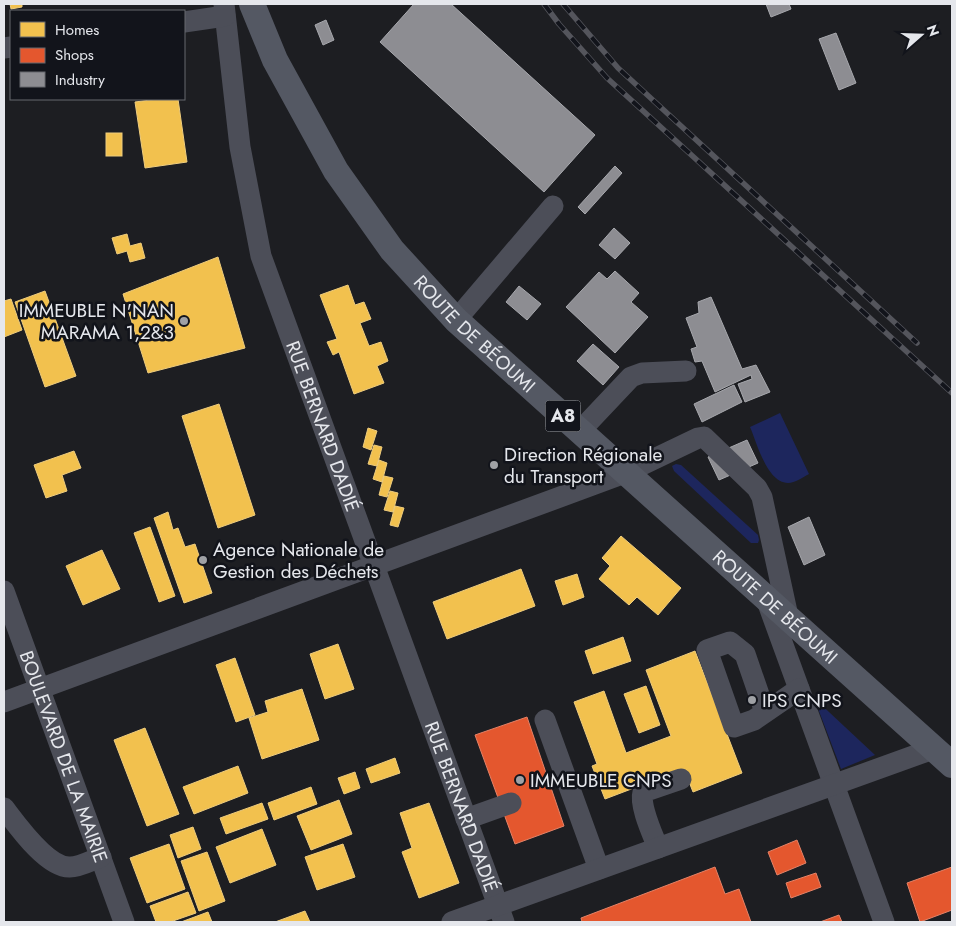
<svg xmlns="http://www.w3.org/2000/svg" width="956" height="926" font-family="Jost,sans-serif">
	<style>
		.green { fill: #1d265d }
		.homes { fill: #f2c14e; stroke: #eecc7d }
		.shops { fill: #e4572e; stroke: #e48267 }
		.industry { fill: #8d8d92; stroke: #a7a8ad }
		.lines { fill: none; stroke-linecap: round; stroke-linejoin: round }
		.minor { stroke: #4c4e58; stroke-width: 21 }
		.major { stroke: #545863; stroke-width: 26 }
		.rail-casing { stroke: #54555c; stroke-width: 5.5 }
		.rail { stroke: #12141b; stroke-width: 4; stroke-dasharray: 11; stroke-linecap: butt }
		.poi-dot { fill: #9fa1a5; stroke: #12141b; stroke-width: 2 }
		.labels { text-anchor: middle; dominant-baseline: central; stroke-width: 5; stroke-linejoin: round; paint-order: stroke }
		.shield { fill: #12141b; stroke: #a6a8ad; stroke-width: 1 }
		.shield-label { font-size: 18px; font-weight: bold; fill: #e5e7ec }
		.poi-label { font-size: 19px; fill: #e5e7ec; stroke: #12141b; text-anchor: start }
		.street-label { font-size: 19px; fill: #e5e7ec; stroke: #12141b }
	</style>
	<rect width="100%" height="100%" fill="#1d1e22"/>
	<g class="green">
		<path d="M780 413 809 474C803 477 795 483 788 483 767 483 757 443 750 427Z"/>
		<polygon points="676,464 681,465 758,535 759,540 758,543 751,543 674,471 672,466"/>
		<polygon points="814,698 875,755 841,769"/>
	</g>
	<g class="homes">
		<polygon points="10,4 22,4 22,7 11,9"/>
		<polygon points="158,99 178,99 187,162 145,168 135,102"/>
		<rect x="106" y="133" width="16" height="23"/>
		<polygon points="127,234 130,246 141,243 145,258 130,262 127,251 117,254 112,238"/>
		<polygon points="218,257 245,348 148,373 123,294"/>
		<polygon points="348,285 355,305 364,302 371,319 360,323 369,346 381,342 388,361 377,366 384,383 354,394 339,352 333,355 327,342 337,339 320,295"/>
		<polygon points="45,291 76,376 45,387 15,302"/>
		<polygon points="11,299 22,330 4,337 4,301"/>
		<polygon points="219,404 255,515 218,528 182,416"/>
		<polygon points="368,428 377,431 371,450 363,447"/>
		<polygon points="374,445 382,447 377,466 368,464"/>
		<polygon points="74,451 81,468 62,475 67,491 46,498 34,465"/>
		<polygon points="379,460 387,463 382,482 373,479"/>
		<polygon points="384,476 393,478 387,497 379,495"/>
		<polygon points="390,491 398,493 393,512 384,510"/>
		<polygon points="395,506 404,508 398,527 390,525"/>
		<polygon points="168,512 173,530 178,528 185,547 195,544 212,593 184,603 154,518"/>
		<polygon points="150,527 175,596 159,602 134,533"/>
		<polygon points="621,536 681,588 658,615 637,597 629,605 599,579 610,566 602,558"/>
		<polygon points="102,550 120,589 83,605 66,566"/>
		<polygon points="521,569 535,606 447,639 433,602"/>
		<polygon points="577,574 584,597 563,605 555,581"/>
		<polygon points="623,637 631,661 593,674 585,651"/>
		<polygon points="338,644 354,689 325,699 310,654"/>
		<polygon points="695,651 742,773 693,792 684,769 605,799 592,766 597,764 574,702 604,691 626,753 671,736 646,670"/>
		<polygon points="235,658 255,715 236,722 216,665"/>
		<polygon points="646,686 660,725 639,733 624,694"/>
		<polygon points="302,689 319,740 262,759 249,718 268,712 265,701"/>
		<polygon points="145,728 179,814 147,826 114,740"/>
		<polygon points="395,758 400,773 371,783 366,769"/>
		<polygon points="238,766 248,793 194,814 183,787"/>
		<polygon points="355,772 360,788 344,794 338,778"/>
		<polygon points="311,787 317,804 274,820 268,803"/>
		<polygon points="339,800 352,834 311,850 297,816"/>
		<polygon points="262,803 268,819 226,834 220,818"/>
		<polygon points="429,803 459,883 419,898 402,852 412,848 400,813"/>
		<polygon points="193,827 201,849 178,858 170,835"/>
		<polygon points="262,829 276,865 230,883 216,847"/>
		<polygon points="169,844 185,889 147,903 130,858"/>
		<polygon points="343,844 355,877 317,890 305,857"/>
		<polygon points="207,852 225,901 199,911 181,861"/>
		<polygon points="188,892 196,913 170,922 156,922 150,906"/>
		<polygon points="305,911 310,922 275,922"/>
		<polygon points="208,912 212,922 181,922"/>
	</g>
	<g class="shops">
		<polygon points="527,717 564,826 515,844 475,735"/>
		<polygon points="797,840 806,863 777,875 768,852"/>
		<polygon points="715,867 725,894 739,889 751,922 582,922 581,918"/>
		<polygon points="952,867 952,910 920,922 907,883"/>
		<polygon points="816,873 821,887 791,898 786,883"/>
		<polygon points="839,915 842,922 820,922"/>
	</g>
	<g class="industry">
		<polygon points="414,4 451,4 595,135 544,192 380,42"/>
		<polygon points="766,4 789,4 791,9 771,17"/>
		<polygon points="326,20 334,40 323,45 315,25"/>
		<polygon points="836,33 856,83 839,90 819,39"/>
		<polygon points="615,166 622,173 585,214 578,207"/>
		<polygon points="614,228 630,243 615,259 599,245"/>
		<polygon points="615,271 639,293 631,302 648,317 615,353 566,307 599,272 607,279"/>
		<polygon points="519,286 541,304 527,320 506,302"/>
		<polygon points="711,297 742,369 756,365 770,392 745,402 738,384 752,379 751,375 715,392 702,361 695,362 691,349 697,347 686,318 699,313 698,302"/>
		<polygon points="593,344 619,367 603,385 577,361"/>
		<polygon points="734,385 742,402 702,422 694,404"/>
		<polygon points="747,440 758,463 719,480 708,457"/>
		<polygon points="809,517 825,555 804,565 788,527"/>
	</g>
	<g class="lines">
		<g class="minor">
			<path id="s1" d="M224 4 240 147 261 256 504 922"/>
			<polyline points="184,22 225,16"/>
			<polyline points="4,48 11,47"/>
			<polyline points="456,320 553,206"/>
			<polyline points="580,431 631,377 642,373 686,371"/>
			<path id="s2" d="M4 591 124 922"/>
			<polyline points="767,601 884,922"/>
			<polyline points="4,702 625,473 698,438 704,437 757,488 762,497 789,621"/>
			<polyline points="765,712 745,654 730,642 707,650 734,727 754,720 799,689"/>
			<polyline points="545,720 599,869"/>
			<path d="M4 808C17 825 47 868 70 867 80 867 92 860 101 857"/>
			<polyline points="466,819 511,803"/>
			<path d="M658 848C653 835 639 806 643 792L681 779"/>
			<polyline points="452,922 933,749"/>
		</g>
		<path class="major" id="s3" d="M252 4 275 60 336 171 392 250 456 320 952 765"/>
		<defs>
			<g id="rail">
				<polyline points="544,4 559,24 607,78 952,393"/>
				<polyline points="563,4 618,68 917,343"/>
			</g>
		</defs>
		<use href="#rail" class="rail-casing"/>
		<use href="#rail" class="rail"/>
	</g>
	<g class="poi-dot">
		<circle cx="184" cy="321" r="5"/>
		<circle cx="494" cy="465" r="5"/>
		<circle cx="203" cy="560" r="5"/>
		<circle cx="752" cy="700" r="5"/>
		<circle cx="520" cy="780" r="5"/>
	</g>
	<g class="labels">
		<rect class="shield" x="545.5" y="400.5" width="35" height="31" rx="4"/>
		<g class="shield-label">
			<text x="563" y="416">A8</text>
		</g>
		<g class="poi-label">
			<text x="174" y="310" text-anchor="end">IMMEUBLE N'NAN<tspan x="174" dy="22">MARAMA 1,2&amp;3</tspan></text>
			<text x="504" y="454">Direction Régionale<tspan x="504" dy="22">du Transport</tspan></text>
			<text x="213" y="549">Agence Nationale de<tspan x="213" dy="22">Gestion des Déchets</tspan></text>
			<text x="762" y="700">IPS CNPS</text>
			<text x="530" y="780">IMMEUBLE CNPS</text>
		</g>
		<g class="street-label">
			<text stroke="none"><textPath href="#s3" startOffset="402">ROUTE DE BÉOUMI</textPath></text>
			<text stroke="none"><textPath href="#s1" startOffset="436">RUE BERNARD DADIÉ</textPath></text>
			<text stroke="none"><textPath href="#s3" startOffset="808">ROUTE DE BÉOUMI</textPath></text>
			<text stroke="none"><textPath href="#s2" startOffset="176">BOULEVARD DE LA MAIRIE</textPath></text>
			<text stroke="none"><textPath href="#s1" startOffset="841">RUE BERNARD DADIÉ</textPath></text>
		</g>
	</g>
	<rect width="956" height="926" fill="none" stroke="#e5e7ec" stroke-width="10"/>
	<rect x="10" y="10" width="175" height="90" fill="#12141b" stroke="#66686f"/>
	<rect x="20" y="22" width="25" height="15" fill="#f2c14e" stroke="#66686f"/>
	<text x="55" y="35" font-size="15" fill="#e5e7ec">Homes</text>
	<rect x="20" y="48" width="25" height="15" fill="#e4572e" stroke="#66686f"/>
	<text x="55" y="60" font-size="15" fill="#e5e7ec">Shops</text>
	<rect x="20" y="72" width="25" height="15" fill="#8d8d92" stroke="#66686f"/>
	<text x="55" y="85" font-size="15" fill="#e5e7ec">Industry</text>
	<g transform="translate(921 35) rotate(70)" stroke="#12141b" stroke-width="4" paint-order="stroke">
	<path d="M0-4L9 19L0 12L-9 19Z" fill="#e5e7ec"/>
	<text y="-8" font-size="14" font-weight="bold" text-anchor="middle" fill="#e5e7ec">N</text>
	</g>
</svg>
